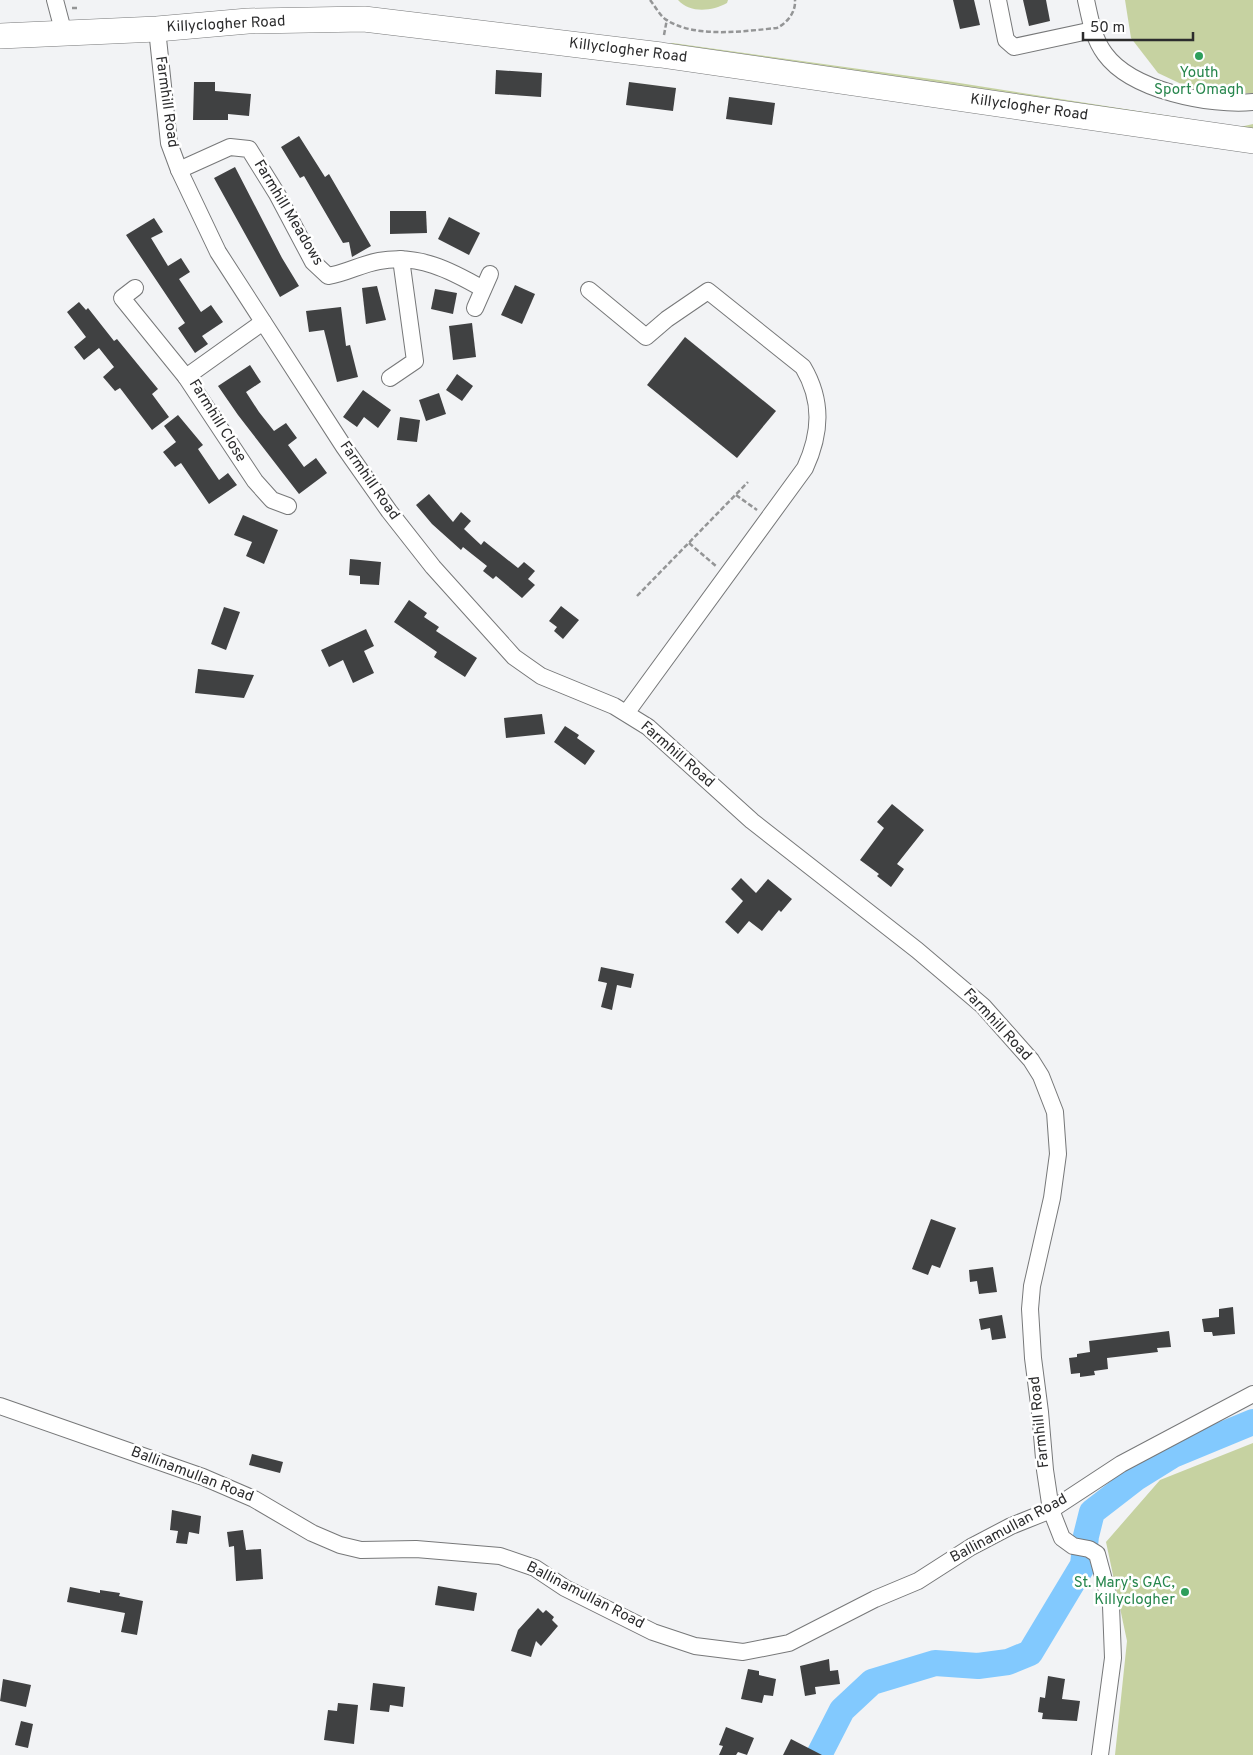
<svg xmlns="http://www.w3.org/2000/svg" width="1253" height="1755" font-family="Overpass,sans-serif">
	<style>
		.green { fill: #c6d2a1 }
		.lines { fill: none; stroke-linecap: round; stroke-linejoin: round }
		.river { stroke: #82c9fe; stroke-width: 26 }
		.building { fill: #404142 }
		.minor-casing { stroke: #777879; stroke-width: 18 }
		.highway-casing { stroke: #777879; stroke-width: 26 }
		.path { stroke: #949596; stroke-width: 2.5; stroke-dasharray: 5 2.5; stroke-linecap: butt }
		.minor { stroke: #fff; stroke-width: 16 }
		.highway { stroke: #fff; stroke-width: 25 }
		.leisure-dot { fill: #2e9e5b; stroke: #fff; stroke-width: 2 }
		.labels { text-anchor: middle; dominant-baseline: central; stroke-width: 5; stroke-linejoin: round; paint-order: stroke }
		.street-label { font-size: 15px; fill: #2c2c2d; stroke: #fff }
		.leisure-label { font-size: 15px; fill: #27864d; stroke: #fff }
	</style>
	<rect width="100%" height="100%" fill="#f2f3f5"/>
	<g class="green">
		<path d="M678 0H728L727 3C712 11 691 14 678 0Z"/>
		<polygon points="1125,0 1253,0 1253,93 1229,94 1194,90 1158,73 1131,38"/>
		<polygon points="673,43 953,82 1240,127 1253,124 1253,133 669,44"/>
		<polygon points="1253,1443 1253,1755 1115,1755 1127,1641 1106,1542 1160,1480"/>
	</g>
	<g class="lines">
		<polyline class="river" points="819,1755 842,1710 872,1682 935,1663 978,1666 1008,1662 1030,1653 1083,1565 1086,1536 1092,1512 1136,1478 1173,1455 1253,1422"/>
	</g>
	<g class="building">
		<polygon points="953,0 974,0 980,25 960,29"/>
		<polygon points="1023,0 1046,0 1050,21 1029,26"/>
		<polygon points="496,70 542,73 541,97 495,94"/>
		<polygon points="194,82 215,82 215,91 251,94 249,116 228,114 228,120 193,120"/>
		<polygon points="629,82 676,88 673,111 626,105"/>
		<polygon points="729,97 775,103 772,125 726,119"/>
		<polygon points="299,136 325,177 329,174 371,246 352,257 349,242 343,243 304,176 300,178 281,147"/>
		<polygon points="235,167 282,258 299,286 280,297 214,178"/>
		<polygon points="390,211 426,211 427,233 390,234"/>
		<polygon points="449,217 480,233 469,255 438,239"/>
		<polygon points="154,218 163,232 151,238 168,266 181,258 190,272 179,279 201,312 211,305 223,322 202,336 208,344 195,353 178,328 185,323 126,235"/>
		<polygon points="515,285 535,294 522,324 501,315"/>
		<polygon points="377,286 386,320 366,324 362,288"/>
		<polygon points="435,289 457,293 453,314 431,309"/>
		<polygon points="79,302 86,310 88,308 114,341 117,339 158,389 152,394 169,417 152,430 120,388 115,391 103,377 114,367 99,348 84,360 74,347 86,337 67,312"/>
		<polygon points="341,307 346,346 350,345 358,377 337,382 324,330 309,332 306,311"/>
		<polygon points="472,323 476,357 453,360 449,326"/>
		<polygon points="685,337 776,411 737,458 647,385"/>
		<polygon points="250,365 261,382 246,392 259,412 274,431 286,423 297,438 288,445 304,467 316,458 327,473 299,494 238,415 218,386"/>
		<polygon points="457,374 473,386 462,401 446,390"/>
		<polygon points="363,390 391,410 378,428 364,417 357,427 343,417"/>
		<polygon points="439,393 446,414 426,421 419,400"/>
		<polygon points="178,415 203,445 198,449 219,480 228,473 237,485 209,504 181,463 175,467 163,452 176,442 164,426"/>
		<polygon points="400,417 420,420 417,442 397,440"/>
		<polygon points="429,494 453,522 461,512 471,521 464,529 481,545 484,541 518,568 524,562 535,571 528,579 535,585 522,598 496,576 493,579 483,571 487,566 463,547 461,550 432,524 416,505"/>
		<polygon points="243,515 278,530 264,564 246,556 252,542 234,535"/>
		<polygon points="350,559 381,562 379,585 360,584 360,576 349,575"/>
		<polygon points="409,600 427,613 424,617 439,627 436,631 477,658 465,677 434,657 437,652 394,622"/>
		<polygon points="561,606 579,620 563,639 554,631 557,627 549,621"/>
		<polygon points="224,607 240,612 226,650 211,644"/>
		<polygon points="366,629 374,646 364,651 374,673 353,683 343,660 329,667 321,650"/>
		<polygon points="198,669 254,675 244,698 195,693"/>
		<polygon points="542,714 545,734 506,738 504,718"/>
		<polygon points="565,726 579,735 577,738 595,751 585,765 554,742"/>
		<polygon points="892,804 924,830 897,864 904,869 891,887 877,876 879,874 860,860 884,828 877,822"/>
		<polygon points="741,878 756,893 768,879 792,899 781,912 779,910 762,931 749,921 738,934 725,922 743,901 731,889"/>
		<polygon points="601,967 634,974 631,988 617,985 612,1010 601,1007 607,983 598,981"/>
		<polygon points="931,1219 956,1228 940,1268 932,1265 928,1275 912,1269"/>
		<polygon points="993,1267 997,1292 979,1294 977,1281 970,1282 969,1270"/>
		<polygon points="1233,1307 1235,1334 1213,1336 1212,1332 1204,1332 1202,1319 1219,1317 1219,1309"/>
		<polygon points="1002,1315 1006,1338 992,1340 990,1328 981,1330 979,1319"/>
		<polygon points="1169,1331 1171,1347 1157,1348 1158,1352 1107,1358 1108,1369 1094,1371 1095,1375 1080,1377 1080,1373 1071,1374 1069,1358 1077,1357 1077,1354 1090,1352 1089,1341"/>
		<polygon points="252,1454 283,1462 280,1473 249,1465"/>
		<polygon points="172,1510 201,1516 199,1534 189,1532 187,1544 176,1543 178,1531 170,1530"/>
		<polygon points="243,1530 246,1550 261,1549 263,1579 236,1581 234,1546 229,1547 227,1532"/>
		<polygon points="438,1586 477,1593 474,1611 435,1605"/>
		<polygon points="70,1587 100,1593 100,1590 120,1593 119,1596 143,1601 137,1635 121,1632 125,1613 67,1602"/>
		<polygon points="538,1608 543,1613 546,1610 554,1617 552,1620 558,1626 541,1646 536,1641 531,1657 511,1651 518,1630"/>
		<polygon points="829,1659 830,1671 838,1670 840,1684 815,1687 816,1694 805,1696 800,1666"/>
		<polygon points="748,1669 759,1671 759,1675 776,1679 773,1696 764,1695 762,1703 741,1699"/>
		<polygon points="1048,1676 1065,1679 1062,1699 1080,1701 1077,1721 1042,1719 1043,1713 1038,1712 1040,1697 1045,1698"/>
		<polygon points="3,1679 31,1685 26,1707 0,1701"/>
		<polygon points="373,1683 405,1687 403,1707 390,1705 389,1712 370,1710"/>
		<polygon points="338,1703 358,1705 354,1744 324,1740 328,1710 337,1711"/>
		<polygon points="21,1721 33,1724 28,1748 15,1745"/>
		<polygon points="726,1727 754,1738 747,1755 738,1752 736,1755 719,1755 723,1746 719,1745"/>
		<polygon points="791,1739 822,1755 783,1755"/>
	</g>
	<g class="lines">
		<defs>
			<g id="minor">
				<polyline points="55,0 64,34"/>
				<polyline points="998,0 1006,40 1014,47 1093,30"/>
				<path d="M1086 0C1090 18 1093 38 1105 54 1132 91 1210 106 1253 102"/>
				<polyline points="157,29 169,143 179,170 218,252 344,447 389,511 433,567 514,657 541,676 614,706 648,727 752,821 917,950 983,1006 1031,1060 1041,1076 1055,1112 1058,1154 1052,1198 1032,1286 1030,1309 1033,1358 1040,1412 1045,1470 1051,1510 1062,1538 1073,1546 1089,1549 1097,1554 1111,1606 1113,1658 1100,1755"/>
				<path d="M179 170 230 147 249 149 277 194 313 262 328 276C347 273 361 264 379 261 419 254 450 270 483 289"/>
				<polyline points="135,288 122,298 186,377"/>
				<path d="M589 290 646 337 667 319 708 291 803 367C823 401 821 433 805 468L627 712"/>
				<polyline points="475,308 490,274"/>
				<polyline points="263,322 186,377 255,481 272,500 288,506"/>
				<polyline points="390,378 415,361 401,259"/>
				<polyline points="0,1406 203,1477 254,1499 312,1533 340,1545 361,1550 416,1549 500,1556 535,1568 565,1588 653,1632 695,1646 743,1652 789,1643 875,1599 918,1581 971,1547 1011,1526 1051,1510 1121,1464 1253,1394"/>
			</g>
			<polyline id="highway" points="0,36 157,29 248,21 364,19 661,55 1253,141"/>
		</defs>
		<use href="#minor" class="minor-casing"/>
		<use href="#highway" class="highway-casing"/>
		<g class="path">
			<path d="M650 0C655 6 659 14 665 19 694 39 745 31 777 28 787 23 796 12 795 0"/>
			<polyline points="72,8 79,8"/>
			<polyline points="664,35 667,19"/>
			<polyline points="736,495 757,510"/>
			<polyline points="689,543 716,566"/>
			<polyline points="637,596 748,482"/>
		</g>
		<use href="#minor" class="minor"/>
		<use href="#highway" class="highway"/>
	</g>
	<g class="leisure-dot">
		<circle cx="1199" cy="56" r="5"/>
		<circle cx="1185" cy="1592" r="5"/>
	</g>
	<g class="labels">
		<g class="street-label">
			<text transform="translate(226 25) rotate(-3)">Killyclogher Road</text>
			<text transform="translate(628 51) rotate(7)">Killyclogher Road</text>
			<text transform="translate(166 102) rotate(82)">Farmhill Road</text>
			<text transform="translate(1029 108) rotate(8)">Killyclogher Road</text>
			<text transform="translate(288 213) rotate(59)">Farmhill Meadows</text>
			<text transform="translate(217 421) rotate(58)">Farmhill Close</text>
			<text transform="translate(369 481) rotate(55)">Farmhill Road</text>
			<text transform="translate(677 755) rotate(41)">Farmhill Road</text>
			<text transform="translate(997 1025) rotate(47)">Farmhill Road</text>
			<text transform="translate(1040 1422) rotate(-96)">Farmhill Road</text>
			<text transform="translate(192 1475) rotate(21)">Ballinamullan Road</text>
			<text transform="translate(1009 1529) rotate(-28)">Ballinamullan Road</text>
			<text transform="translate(585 1596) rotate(27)">Ballinamullan Road</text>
		</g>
		<g class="leisure-label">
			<text x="1199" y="73">Youth<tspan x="1199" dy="17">Sport Omagh</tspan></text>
			<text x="1175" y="1583" text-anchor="end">St. Mary's GAC,<tspan x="1175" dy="17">Killyclogher</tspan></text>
		</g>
	</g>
	<path d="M1083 32v8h110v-8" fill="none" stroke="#2c2c2d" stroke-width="2.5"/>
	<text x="1090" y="32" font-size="15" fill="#2c2c2d" stroke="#ffffff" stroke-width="4" paint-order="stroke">50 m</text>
</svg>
